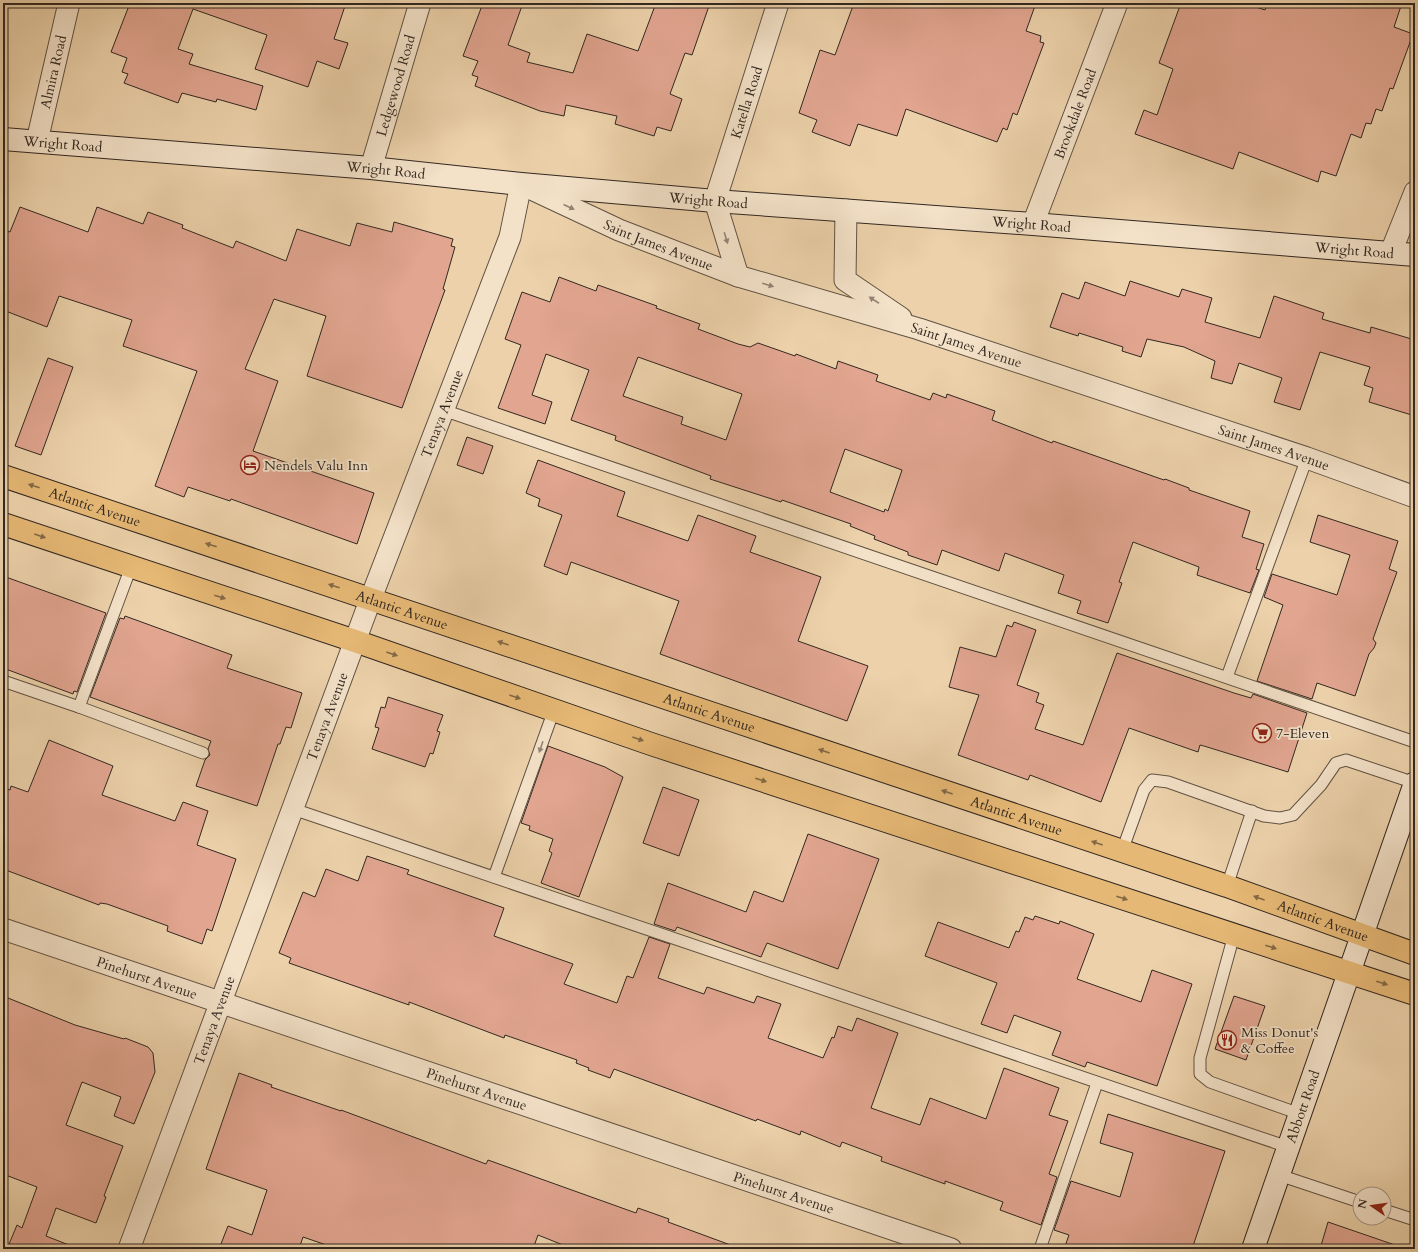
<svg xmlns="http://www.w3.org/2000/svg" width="1418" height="1252" font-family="Cardo,serif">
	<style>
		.building { fill: #e1a590; stroke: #322820; fill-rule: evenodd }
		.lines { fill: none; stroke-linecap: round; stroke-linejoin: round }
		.lane-casing { stroke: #605242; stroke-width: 13 }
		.street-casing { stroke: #605242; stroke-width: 23 }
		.secondary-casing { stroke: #322820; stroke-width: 24 }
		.primary-casing { stroke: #322820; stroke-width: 24 }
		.lane { stroke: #f3e1c8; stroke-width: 11 }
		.street { stroke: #f3e1c8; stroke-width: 21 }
		.secondary { stroke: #f3e1c8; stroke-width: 22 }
		.primary { stroke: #e6b875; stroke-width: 22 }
		.oneway { fill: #928474 }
		.oneway2 { fill: #836946 }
		.labels { text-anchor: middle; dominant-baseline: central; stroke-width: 3.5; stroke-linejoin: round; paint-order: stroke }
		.street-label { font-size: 14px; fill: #322820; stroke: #f3e1c8 }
		.poi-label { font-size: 14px; fill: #322820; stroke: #f3e1c8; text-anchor: start }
	</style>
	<rect width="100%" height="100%" fill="#ecd1aa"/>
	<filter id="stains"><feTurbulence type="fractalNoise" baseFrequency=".005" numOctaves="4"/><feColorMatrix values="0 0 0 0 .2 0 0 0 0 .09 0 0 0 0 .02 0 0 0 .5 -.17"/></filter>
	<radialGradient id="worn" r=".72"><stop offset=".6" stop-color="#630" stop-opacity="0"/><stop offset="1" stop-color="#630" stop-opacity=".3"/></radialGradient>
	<g class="building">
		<polygon points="130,3 346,3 334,39 348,43 339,69 317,61 308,87 255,69 267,35 193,9 178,49 193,54 189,64 263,86 256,110 217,99 216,102 182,93 178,103 124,83 128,74 122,72 127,58 111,52"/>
		<polygon points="483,3 523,3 508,45 530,53 527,62 573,73 587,34 638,51 656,3 710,3 692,55 685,53 670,94 682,99 671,131 657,127 654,136 615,124 617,116 566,105 564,116 540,111 475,86 478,77 472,75 478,61 463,56"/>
		<polygon points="854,3 1036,3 1026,31 1041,36 1040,42 1044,43 1017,115 1013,113 1007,130 1003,128 997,142 906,109 897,136 858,124 850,146 812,132 817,120 799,113 820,50 835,55"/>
		<polygon points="1181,3 1244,3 1265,10 1268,3 1402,3 1394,27 1413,34 1393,89 1390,88 1382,111 1376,109 1371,124 1366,123 1361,138 1351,134 1336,176 1321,171 1318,182 1239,152 1233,169 1135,134 1144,110 1157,115 1173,69 1159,63"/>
		<polygon points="20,207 88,232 97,207 143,224 148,212 183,225 182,228 233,248 236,241 286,261 297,229 350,246 357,223 392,232 394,222 453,239 451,246 455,247 443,289 445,290 402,408 307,376 326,316 274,299 245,369 278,381 253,451 374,493 357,544 231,499 230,501 188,487 184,497 155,486 197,371 123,346 132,320 59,296 47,327 3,310 3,230 10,232"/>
		<path d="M559 277 596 291 598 285 657 306 656 308 700 324 698 329 738 344 750 347 758 343 795 356 796 354 836 369 838 361 878 375 876 381 930 400 933 393 946 398 947 394 995 411 992 420 1052 443 1053 441 1164 480 1165 479 1189 488V490L1250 511 1242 537 1264 544 1256 569 1259 570 1250 593 1197 575 1199 567 1133 542 1119 582 1122 583 1108 623 1077 613 1081 601 1058 593 1064 575 1005 553 999 571 942 550 937 565 908 555V552L874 539 875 536 850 526 851 524 782 500 781 502 710 479 711 476 615 440 616 436 571 420 589 370 546 354 532 395 552 402 545 424 498 408 521 345 505 339 522 292 550 302ZM638 357 742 394 726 440 681 424 683 417 623 396ZM845 449 902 470 888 511 885 509 884 512 830 492Z"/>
		<polygon points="1130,281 1179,297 1182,289 1212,298 1205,322 1260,338 1274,296 1324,313 1322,319 1370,333 1371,327 1415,340 1415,416 1369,402 1373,388 1364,385 1370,367 1320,352 1300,410 1274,402 1282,378 1239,363 1232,384 1211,378 1215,361 1184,347 1147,339 1141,357 1122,351 1123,347 1079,333 1078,336 1050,327 1062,293 1079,299 1085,282 1125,296"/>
		<polygon points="48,358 73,367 41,455 15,446"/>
		<polygon points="467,437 493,446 483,474 457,465"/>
		<polygon points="538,460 625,492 617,516 688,541 698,515 756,536 750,552 821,577 798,641 868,666 847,721 660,654 679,601 571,562 567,575 544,566 562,515 538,506 540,499 526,493"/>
		<polygon points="1318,515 1398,541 1389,569 1397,572 1373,639 1376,643 1374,648 1369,654 1355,696 1317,683 1312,699 1257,681 1283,605 1264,597 1272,574 1337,595 1350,555 1310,542"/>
		<polygon points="3,576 106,613 77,692 74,691 73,694 3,668"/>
		<polygon points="125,616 232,655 227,668 302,693 291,728 286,727 280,744 278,744 257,806 196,786 205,760 210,755 208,749 211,741 90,697 120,618 124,619"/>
		<polygon points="1014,622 1036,630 1017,685 1039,693 1036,702 1044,705 1035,729 1083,745 1117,653 1234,693 1251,698 1253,694 1307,713 1288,772 1204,746 1200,745 1198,752 1129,728 1101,802 1030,775 1028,780 958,755 979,695 949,687 960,647 996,657 1007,625 1012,627"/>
		<polygon points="388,697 443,715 437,731 440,732 433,754 430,753 425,767 372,749 379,728 375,727 381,707 385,708"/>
		<polygon points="49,740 113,766 102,795 175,821 183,802 208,811 197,845 236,859 212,931 207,929 202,944 167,931 168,926 107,904 100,903 99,905 3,869 3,787 10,790 11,786 28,792"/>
		<polygon points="548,746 605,767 623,777 579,897 541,883 552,853 549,851 553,839 529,830 530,826 521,823"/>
		<polygon points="663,787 699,800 679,856 643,843"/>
		<polygon points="808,834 879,859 838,969 767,943 761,957 677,927 675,931 654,924 668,883 746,912 754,891 783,902"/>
		<polygon points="367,856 409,870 407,874 504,908 494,936 573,964 564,984 617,1003 627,976 633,978 649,937 670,944 658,978 704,994 707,987 754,1003 757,996 781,1004 768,1038 823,1058 832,1037 834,1038 838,1026 852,1031 857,1018 898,1033 871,1108 920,1125 930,1098 986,1119 1004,1068 1059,1088 1049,1115 1068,1121 1049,1174 1057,1177 1041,1225 1000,1210 1003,1202 945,1181 945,1184 881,1161 882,1157 842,1142 840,1147 801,1131 800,1135 757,1119 756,1121 614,1069 610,1078 588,1070 589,1068 576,1063 577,1060 505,1035 504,1038 409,1002 409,1005 289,963 291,958 279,953 303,892 315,897 326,869 358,881"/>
		<polygon points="1035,916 1059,924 1060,921 1094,934 1077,979 1141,1002 1152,970 1192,984 1157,1086 1087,1062 1085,1067 1052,1055 1061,1032 1014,1015 1007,1033 981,1024 997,983 925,956 938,922 1009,948 1016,931 1019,932 1025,917 1033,920"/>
		<polygon points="3,996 75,1025 124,1039 125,1038 148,1047 153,1053 155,1072 134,1124 114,1116 121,1097 82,1082 66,1125 123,1146 104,1196 106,1197 96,1223 56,1208 46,1236 74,1247 73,1249 7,1249 17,1225 22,1228 37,1187 3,1174"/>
		<polygon points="1234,996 1265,1006 1246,1060 1215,1049"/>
		<polygon points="239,1073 272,1085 271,1087 341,1111 341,1110 486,1164 488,1160 636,1213 638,1208 669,1219 668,1222 736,1247 735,1249 573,1249 538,1235 533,1249 338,1249 303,1237 299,1249 219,1249 228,1226 252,1235 267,1190 206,1169"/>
		<polygon points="1108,1114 1225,1151 1192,1249 1064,1249 1069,1235 1054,1230 1071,1181 1120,1197 1133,1153 1100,1143"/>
		<polygon points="1328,1222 1395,1245 1395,1249 1320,1249"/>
	</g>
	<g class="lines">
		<defs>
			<g id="lane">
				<polyline points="443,410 1415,742"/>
				<polyline points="131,567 79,707 203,753"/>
				<polyline points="1227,677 1307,458"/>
				<polyline points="3,681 79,707"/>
				<polyline points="293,809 1288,1147"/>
				<polyline points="1122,851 1144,790 1152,780 1168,782 1264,816 1280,818 1293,815 1321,785 1336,763 1346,760 1415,783"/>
				<polyline points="494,877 554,710"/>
				<polyline points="1227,886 1252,811"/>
				<polyline points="1234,935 1200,1058 1200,1074 1210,1082 1300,1114"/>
				<polyline points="1279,1175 1360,1202"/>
				<polyline points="1384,1210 1415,1220"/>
				<polyline points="1040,1249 1097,1083"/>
			</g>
			<g id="street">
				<path id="s1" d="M37 141 69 3"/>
				<path id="s2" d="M371 168 420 3"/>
				<polyline points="846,210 845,280 901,318"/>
				<path id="s3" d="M1033 224 1117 3"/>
				<polyline points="1391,252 1415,192"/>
				<path id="s4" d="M738 276 715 201 778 3"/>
				<path id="s5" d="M3 929 951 1249"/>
				<path id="s6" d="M129 1249 371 598 510 237 521 184 619 230 738 276 919 329 1307 458 1415 497"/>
			</g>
			<g id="secondary">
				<path id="s7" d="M3 139 371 168 521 184 715 201 1033 224 1415 255"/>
				<path id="s8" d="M1253 1249 1415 783"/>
			</g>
			<g id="primary">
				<path id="s9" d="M3 476 1227 886 1415 954"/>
				<polyline points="3,524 355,641 651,744 1415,994"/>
			</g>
		</defs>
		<use href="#lane" class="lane-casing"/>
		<use href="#street" class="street-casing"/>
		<use href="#secondary" class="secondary-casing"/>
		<use href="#primary" class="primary-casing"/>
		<use href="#lane" class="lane"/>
		<use href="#street" class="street"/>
		<use href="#secondary" class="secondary"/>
		<use href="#primary" class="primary"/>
	</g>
	<defs><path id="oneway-solid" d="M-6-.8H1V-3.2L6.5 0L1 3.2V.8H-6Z"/></defs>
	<g class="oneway">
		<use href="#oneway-solid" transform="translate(569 207) rotate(25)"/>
		<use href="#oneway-solid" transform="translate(726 238) rotate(73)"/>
		<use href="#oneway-solid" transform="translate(768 285) rotate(16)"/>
		<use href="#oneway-solid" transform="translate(874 300) rotate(-147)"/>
		<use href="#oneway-solid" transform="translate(541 747) rotate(109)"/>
	</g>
	<g class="oneway2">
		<use href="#oneway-solid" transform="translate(34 486) rotate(-162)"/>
		<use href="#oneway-solid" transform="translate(40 536) rotate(19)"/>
		<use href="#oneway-solid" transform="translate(211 545) rotate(-162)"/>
		<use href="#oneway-solid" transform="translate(334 586) rotate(-162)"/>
		<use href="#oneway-solid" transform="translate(220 597) rotate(18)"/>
		<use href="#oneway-solid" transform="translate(503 643) rotate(-161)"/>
		<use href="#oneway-solid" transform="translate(392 654) rotate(19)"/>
		<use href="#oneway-solid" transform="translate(515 697) rotate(19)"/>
		<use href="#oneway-solid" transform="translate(638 739) rotate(19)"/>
		<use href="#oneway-solid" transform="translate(824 751) rotate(-161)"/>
		<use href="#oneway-solid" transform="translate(761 780) rotate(18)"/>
		<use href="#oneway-solid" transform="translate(947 792) rotate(-161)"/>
		<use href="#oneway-solid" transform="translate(1097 843) rotate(-161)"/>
		<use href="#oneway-solid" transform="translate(1122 898) rotate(18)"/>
		<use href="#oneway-solid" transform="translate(1259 898) rotate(-160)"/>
		<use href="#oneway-solid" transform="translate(1271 947) rotate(18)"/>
		<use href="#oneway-solid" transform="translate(1382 983) rotate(18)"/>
	</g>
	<defs>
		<symbol id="hotel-ring" viewBox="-11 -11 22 22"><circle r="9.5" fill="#f3e1c8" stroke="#8f2418" stroke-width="1.5"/><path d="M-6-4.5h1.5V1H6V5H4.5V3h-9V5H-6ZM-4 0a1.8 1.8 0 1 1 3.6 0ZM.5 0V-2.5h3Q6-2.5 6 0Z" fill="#8f2418"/></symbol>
		<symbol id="supermarket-ring" viewBox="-11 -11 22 22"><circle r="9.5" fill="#f3e1c8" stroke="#8f2418" stroke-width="1.5"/><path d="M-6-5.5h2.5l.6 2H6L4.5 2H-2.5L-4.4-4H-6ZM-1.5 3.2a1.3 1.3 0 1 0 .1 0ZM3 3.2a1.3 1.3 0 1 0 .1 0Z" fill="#8f2418"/></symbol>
		<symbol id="restaurant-ring" viewBox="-11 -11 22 22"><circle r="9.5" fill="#f3e1c8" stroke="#8f2418" stroke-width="1.5"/><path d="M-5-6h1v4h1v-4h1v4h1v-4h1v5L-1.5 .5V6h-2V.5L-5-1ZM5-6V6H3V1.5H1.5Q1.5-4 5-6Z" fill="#8f2418"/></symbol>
	</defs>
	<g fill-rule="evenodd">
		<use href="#hotel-ring" x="239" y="454" width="22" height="22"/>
		<use href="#supermarket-ring" x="1251" y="722" width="22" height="22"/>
		<use href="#restaurant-ring" x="1216" y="1029" width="22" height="22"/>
	</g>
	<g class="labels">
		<g class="street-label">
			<text stroke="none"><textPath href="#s1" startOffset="71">Almira Road</textPath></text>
			<text stroke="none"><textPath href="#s2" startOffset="86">Ledgewood Road</textPath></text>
			<text stroke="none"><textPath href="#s4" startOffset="182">Katella Road</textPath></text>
			<text stroke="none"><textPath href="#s3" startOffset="118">Brookdale Road</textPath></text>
			<text stroke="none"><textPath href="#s7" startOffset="60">Wright Road</textPath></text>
			<text stroke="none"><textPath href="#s7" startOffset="384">Wright Road</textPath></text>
			<text stroke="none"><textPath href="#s7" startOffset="708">Wright Road</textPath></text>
			<text stroke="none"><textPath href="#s7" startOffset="1032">Wright Road</textPath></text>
			<text stroke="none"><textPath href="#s6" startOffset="1286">Saint James Avenue</textPath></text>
			<text stroke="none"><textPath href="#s7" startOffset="1356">Wright Road</textPath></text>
			<text stroke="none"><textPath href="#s6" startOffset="1610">Saint James Avenue</textPath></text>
			<text stroke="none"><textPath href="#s6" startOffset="892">Tenaya Avenue</textPath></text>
			<text stroke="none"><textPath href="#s6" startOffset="1934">Saint James Avenue</textPath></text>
			<text stroke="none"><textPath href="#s9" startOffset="97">Atlantic Avenue</textPath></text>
			<text stroke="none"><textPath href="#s9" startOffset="421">Atlantic Avenue</textPath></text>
			<text stroke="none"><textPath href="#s9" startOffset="745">Atlantic Avenue</textPath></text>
			<text stroke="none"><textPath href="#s6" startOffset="568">Tenaya Avenue</textPath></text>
			<text stroke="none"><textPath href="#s9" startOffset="1069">Atlantic Avenue</textPath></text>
			<text stroke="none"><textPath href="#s9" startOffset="1393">Atlantic Avenue</textPath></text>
			<text stroke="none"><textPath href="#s5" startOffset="152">Pinehurst Avenue</textPath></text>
			<text stroke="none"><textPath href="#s6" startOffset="244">Tenaya Avenue</textPath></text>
			<text stroke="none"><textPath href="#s5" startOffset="500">Pinehurst Avenue</textPath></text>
			<text stroke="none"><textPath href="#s8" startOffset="151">Abbott Road</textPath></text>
			<text stroke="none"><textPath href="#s5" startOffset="824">Pinehurst Avenue</textPath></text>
		</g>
		<g class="poi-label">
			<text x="264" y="465">Nendels Valu Inn</text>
			<text x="1276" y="733">7-Eleven</text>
			<text x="1241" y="1032">Miss Donut's<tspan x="1241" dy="16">&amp; Coffee</tspan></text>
		</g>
	</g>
	<rect width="1418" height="1252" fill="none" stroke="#ecd1aa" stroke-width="16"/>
	<rect x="4" y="4" width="1410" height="1244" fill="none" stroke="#322820" stroke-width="2"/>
	<rect x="8" y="8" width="1402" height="1236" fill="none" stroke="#322820"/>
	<g transform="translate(1372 1206) rotate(283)"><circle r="19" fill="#f3e1c8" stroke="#a69785"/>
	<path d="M0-3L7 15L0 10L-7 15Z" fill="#8f2418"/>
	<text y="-6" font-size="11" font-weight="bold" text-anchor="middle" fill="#322820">N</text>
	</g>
	<rect width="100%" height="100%" filter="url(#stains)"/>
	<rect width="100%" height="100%" fill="url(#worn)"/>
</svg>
